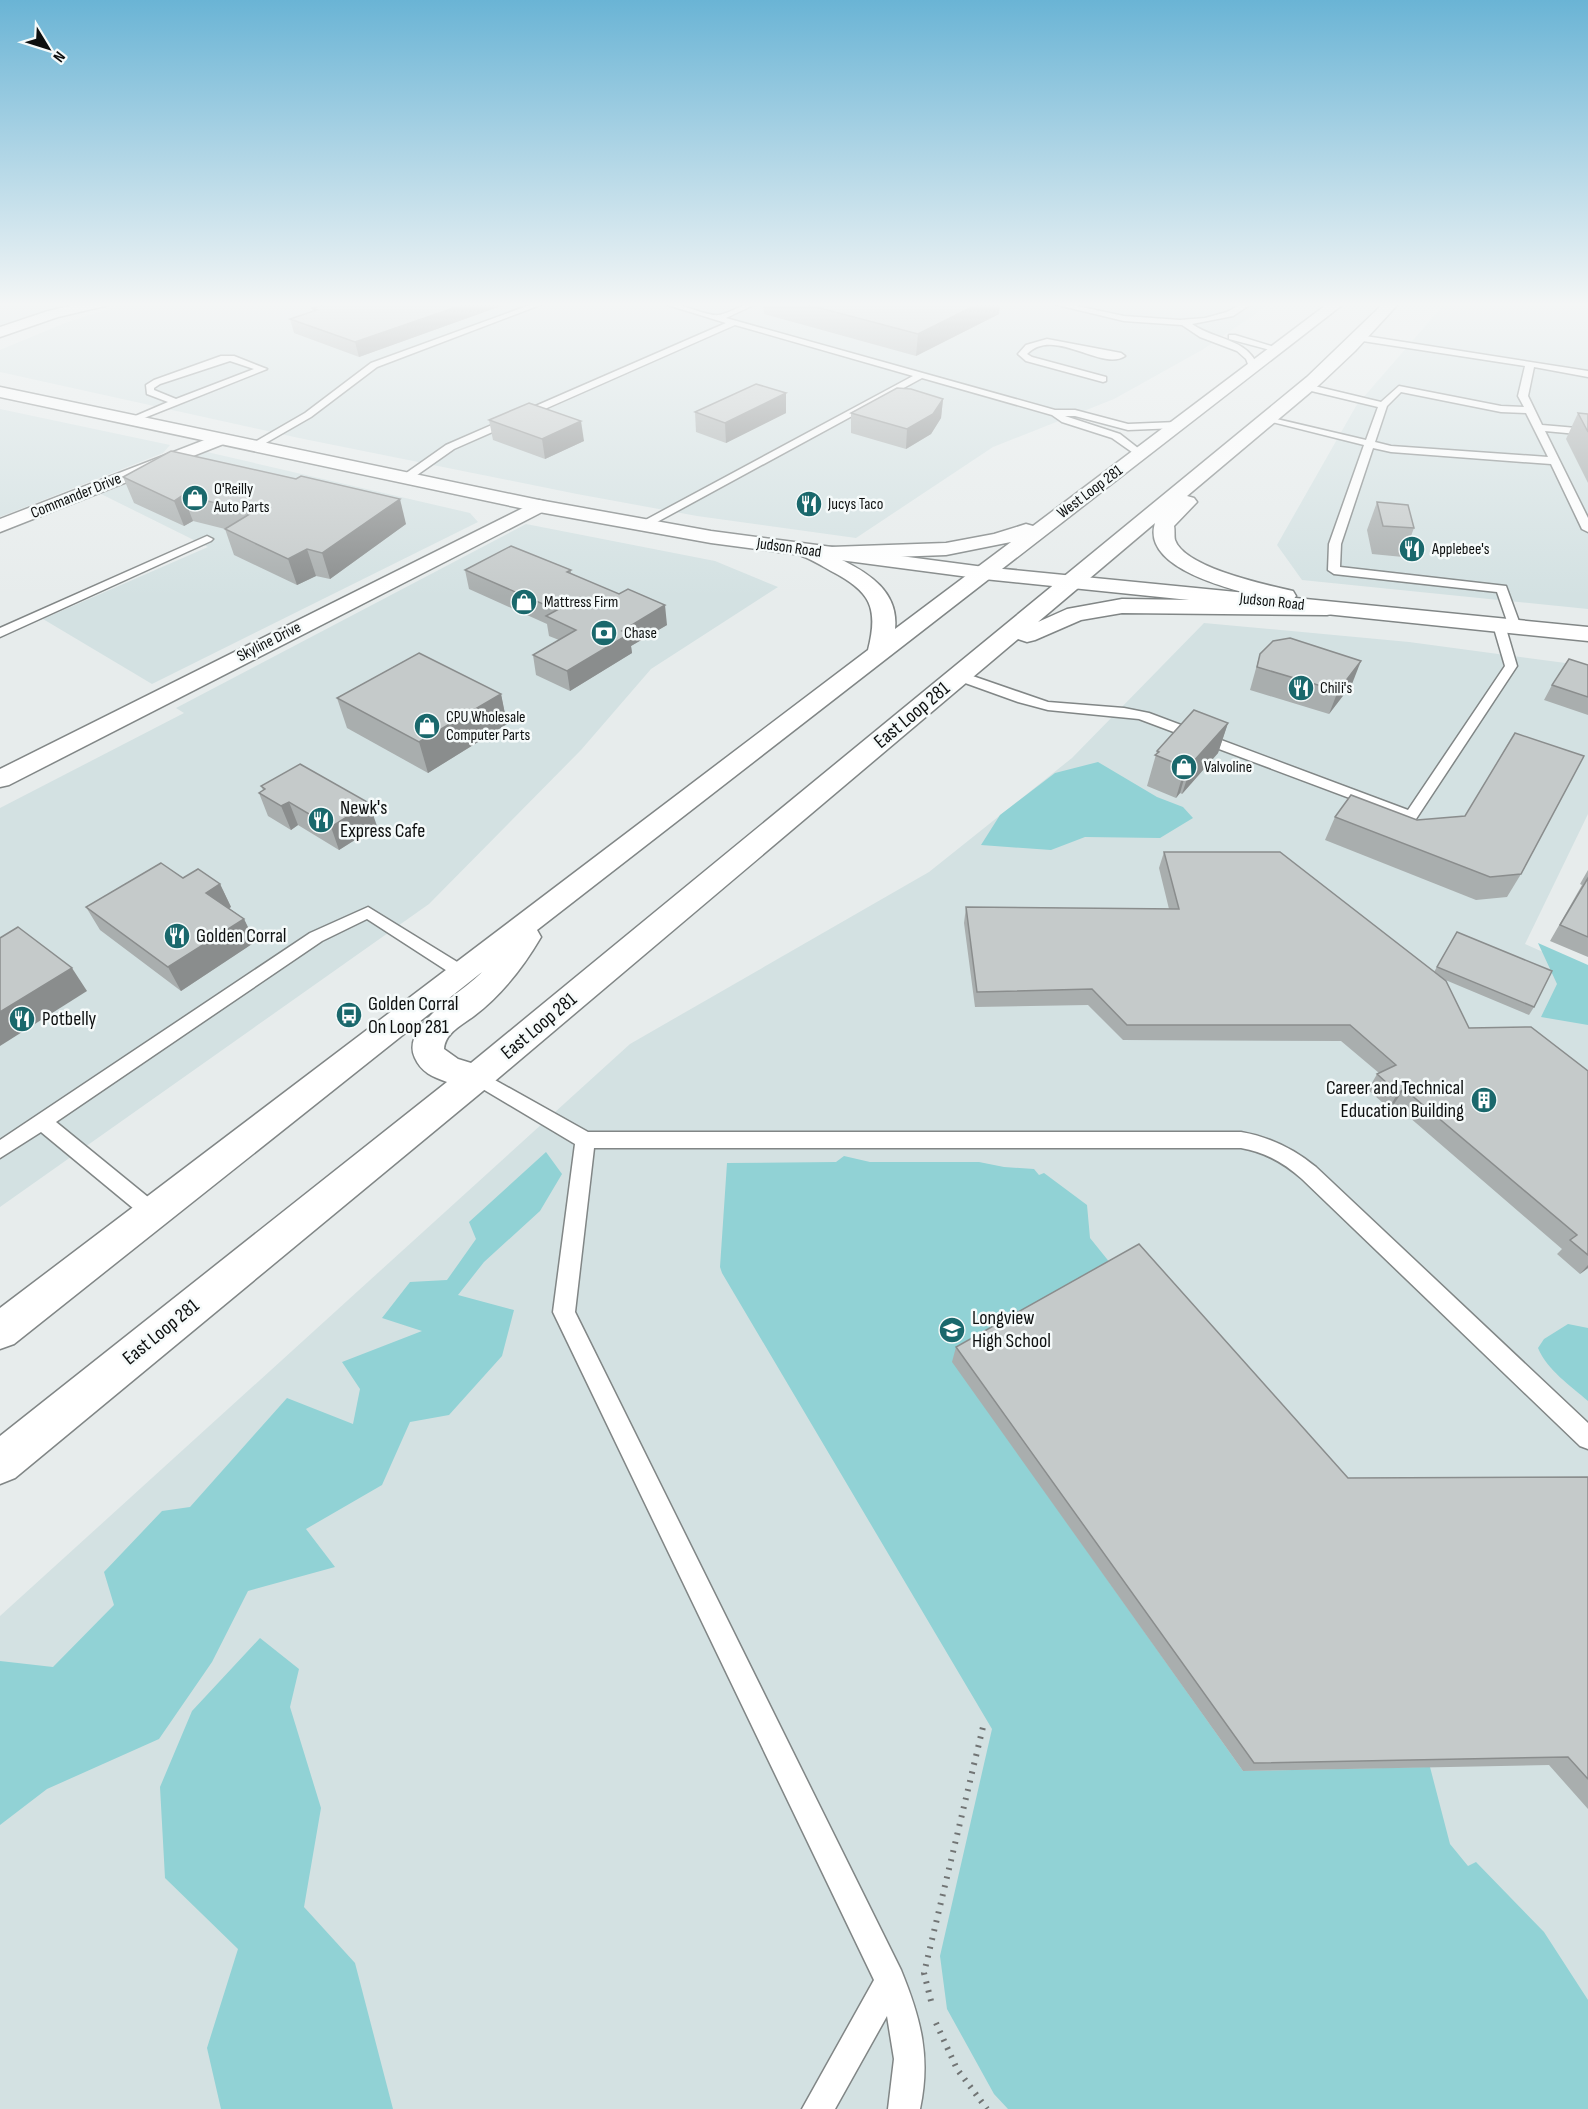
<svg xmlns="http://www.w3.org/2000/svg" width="1588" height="2109" font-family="'Sofia Sans Condensed',sans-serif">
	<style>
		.built { fill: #d3e1e2 }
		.green { fill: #91d2d5 }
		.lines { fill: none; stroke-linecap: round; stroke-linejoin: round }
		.service-casing { stroke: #818686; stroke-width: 3 }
		.minor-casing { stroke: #818686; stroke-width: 3 }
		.primary-casing { stroke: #818686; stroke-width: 3 }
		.trunk-casing { stroke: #818686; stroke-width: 3 }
		.path { stroke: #717474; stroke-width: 6; stroke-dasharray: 2 7; stroke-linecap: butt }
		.service { fill: #fff; fill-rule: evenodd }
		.minor { fill: #fff; fill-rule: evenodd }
		.primary { fill: #fff; fill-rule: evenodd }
		.trunk { fill: #fff; fill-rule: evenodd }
		.wall { fill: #a9aeae }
		.shaded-wall { fill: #8a8d8d }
		.building { fill: #c5caca; stroke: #8a8d8d; stroke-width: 1.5 }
		.labels { text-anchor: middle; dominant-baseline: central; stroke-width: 5; stroke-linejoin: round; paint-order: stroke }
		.far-poi-label { font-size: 16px; fill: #0d0f0f; stroke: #f5fafa; text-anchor: start }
		.far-street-label { font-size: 16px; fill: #0d0f0f; stroke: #f5fafa }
		.street-label { font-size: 20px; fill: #0d0f0f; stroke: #f5fafa }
		.poi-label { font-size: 20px; fill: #0d0f0f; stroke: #f5fafa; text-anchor: start }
	</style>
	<rect width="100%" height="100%" fill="#e7ecec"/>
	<g class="built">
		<polygon points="0,302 81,302 0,325"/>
		<polygon points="130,302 1268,302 1254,315 1202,350 1114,399 993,447 856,538 697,516 577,494 299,438 0,372 0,350 65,323"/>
		<polygon points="1446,302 1588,302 1588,609 1302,580 1277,545 1356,406"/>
		<polygon points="0,409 170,445 163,453 0,517"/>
		<polygon points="207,452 470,513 478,522 152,684 43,619 208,547 101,494"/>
		<polygon points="526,524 715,561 778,587 651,669 581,750 429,904 0,1207 0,808 184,713 176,708"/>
		<polygon points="1204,623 1409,642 1588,666 1588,814 1525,944 1588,972 1588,2109 0,2109 0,1616 630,1044 929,872 1072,758"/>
	</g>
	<g class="green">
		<polygon points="1098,762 1157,797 1183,807 1193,818 1160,838 1085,837 1051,850 981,845 1000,815 1055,773"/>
		<polygon points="1538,943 1588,965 1588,1025 1541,1017 1557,984"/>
		<polygon points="546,1152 562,1174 540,1211 484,1262 458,1295 514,1310 502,1356 449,1415 410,1422 382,1485 306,1529 335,1567 248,1591 212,1662 159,1739 47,1789 0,1825 0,1661 53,1667 114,1605 104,1572 162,1511 190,1507 287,1398 353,1424 360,1389 342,1362 422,1331 382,1318 410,1282 447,1280 476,1239 469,1222"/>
		<polygon points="844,1156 870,1162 979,1162 1004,1167 1034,1169 1039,1175 1044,1173 1087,1205 1090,1238 1115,1269 953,1362 1243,1771 1430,1767 1450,1844 1468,1866 1476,1862 1544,1932 1588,2000 1588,2109 1008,2109 994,2094 947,2009 940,1956 992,1729 722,1273 720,1267 727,1163 836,1162"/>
		<path d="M1568 1324 1588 1328V1401C1571 1386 1547 1370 1538 1348L1544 1339Z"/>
		<polygon points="260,1638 299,1669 290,1707 321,1808 304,1907 355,1963 393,2109 221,2109 207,2048 238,1949 165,1878 160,1787 192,1711"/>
	</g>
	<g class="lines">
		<defs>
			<g id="service">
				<polygon points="538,302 548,302 377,367 311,417 257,448 248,446 305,413 371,363"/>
				<path d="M658 302C677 300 704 317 719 315 734 312 744 302 760 302L726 318 1055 410H1075L1128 424 1177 422 1182 425 1177 428 1128 430 1075 416H1065L1120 434 1143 452 1144 454 1139 457 1112 438 1062 422 1052 415 922 378 646 528H638V524L913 376 735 325 454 449 410 480H402V476L446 445 726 323Z"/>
				<path d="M1045 302H1058L1124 316 1180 320 1205 318 1227 312 1245 302H1254L1233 316 1192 324C1214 340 1248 338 1258 367L1250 369 1246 359 1237 351 1200 337 1182 325 1124 321Z"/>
				<polygon points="1229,335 1235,335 1281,349 1274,351 1229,339"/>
				<path d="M1359 335 1588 371V377L1534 367 1528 396 1542 425 1588 429V435L1545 431 1588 518V532L1582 529 1551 464 1391 452 1373 448 1341 544 1340 567 1506 586 1521 627 1519 630H1511L1509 627 1497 592 1334 574 1328 570 1329 544 1364 445 1264 420V416L1366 440 1378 407 1303 389V385L1306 384 1381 402 1399 386 1501 406 1524 407 1518 396 1525 366 1356 340 1355 338ZM1401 392 1501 412 1526 413 1548 457 1391 446 1375 442 1387 406Z"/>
				<path d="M1047 339 1121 353 1125 356C1102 372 1054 326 1027 354L1032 357 1106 377V381L1103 382 1026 361 1018 354 1026 345Z"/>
				<path d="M221 356H234L267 369 134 422 126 420 168 402 147 394 146 385 154 380ZM230 361 254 369 176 399 154 390V388L160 384Z"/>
				<polygon points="207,536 213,539 211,541 0,637 0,628"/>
				<polygon points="1499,621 1505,625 1517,666 1416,819 1411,821 1139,719 1048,710 1018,702 954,679 952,676 954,673 964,673 1048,702 1124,708 1149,713 1408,810 1505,666 1493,625"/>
				<polygon points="368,907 467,968 469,972 467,976 455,976 367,919 322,941 56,1122 159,1206 162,1212 159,1218 152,1220 145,1218 41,1132 0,1158 0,1140 310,933"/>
				<path d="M477 1070 588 1132H1241C1270 1137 1294 1149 1316 1167L1588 1423V1449L1580 1446 1302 1179C1284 1163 1265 1152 1241 1148H594L575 1312 901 1970C921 2019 931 2057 920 2109H888L894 2059 887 2016 835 2109H802L874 1980 553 1312 575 1144 471 1082 468 1077 471 1072Z"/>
			</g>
			<g id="minor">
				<polygon points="87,302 111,302 109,305 58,317 0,337 0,327 48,311"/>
				<polygon points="220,434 226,435 229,439 226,443 0,532 0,519"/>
				<polygon points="539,500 546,502 549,506 546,510 9,785 0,787 0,769"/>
			</g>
			<polygon id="primary" points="0,387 539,500 711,531 984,567 1588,627 1588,641 984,579 711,543 539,512 0,397"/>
			<path id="trunk" d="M1330 302H1346L537 930 541 937C524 966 502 995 474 1016 462 1025 445 1033 444 1049L458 1059 471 1063 1307 377 1385 302H1400L1355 351 1319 385 1187 496 1194 498 1197 502 1174 526C1175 530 1174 536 1175 540 1185 568 1267 585 1293 591L1296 596 1292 601 1335 603 1338 608 1335 613 1327 615 1122 613 1081 620 1035 640 1027 642 1018 639 489 1086 15 1478 0 1484V1436L447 1082C433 1077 421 1072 415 1058 399 1026 464 992 482 972L14 1344 0 1349V1308L868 650C879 607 870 591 831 571 822 566 811 559 802 556L799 552 802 548 946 543 994 534 1026 524 1033 526ZM1155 523C1140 572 1246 593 1278 601L1122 599 1067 609 1038 622ZM1011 542 895 629C899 592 869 573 840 559L946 555Z"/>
		</defs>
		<use href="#service" class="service-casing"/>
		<use href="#minor" class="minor-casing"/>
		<use href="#primary" class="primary-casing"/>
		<use href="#trunk" class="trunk-casing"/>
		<g class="path">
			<polyline points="931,2001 924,1973 983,1727"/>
			<polyline points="936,2023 957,2069 987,2109"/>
		</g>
		<use href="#service" class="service"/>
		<use href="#minor" class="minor"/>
		<use href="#primary" class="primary"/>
		<use href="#trunk" class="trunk"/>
	</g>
	<g class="wall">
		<polygon points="333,302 512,302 359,357 294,333 290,319 313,312 312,308"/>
		<polygon points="763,302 1000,302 999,314 916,356 764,314"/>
		<polygon points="943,399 941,418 931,434 906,449 851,433 851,413"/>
		<polygon points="695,412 786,413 726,443 696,432"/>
		<polygon points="1578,413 1588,414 1588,483 1566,439"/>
		<polygon points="489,420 584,441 545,459 493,440"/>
		<polygon points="123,477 406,524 330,579 316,576 297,585 234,555 225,529 193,521 184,526 134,503"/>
		<polygon points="1377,502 1414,528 1403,557 1372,554 1367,530"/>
		<polygon points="465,570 571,570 571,573 667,625 631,646 632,653 570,691 536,675 533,655 559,640 549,636 547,624 469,589"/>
		<polygon points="1260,654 1352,684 1329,714 1250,690"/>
		<polygon points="1588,665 1588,715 1544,700 1552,685"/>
		<polygon points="501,694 507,724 428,773 347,728 337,698"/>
		<polygon points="1228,723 1218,753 1182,794 1180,793 1176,798 1147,786 1157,751"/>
		<polygon points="261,786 377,826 339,850 298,825 291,830 268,816 259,793 263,790"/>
		<polygon points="1335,817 1521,874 1507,897 1476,900 1325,840"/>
		<polygon points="1164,852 1434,972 1457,932 1534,1007 1529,1015 1443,979 1469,1028 1588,1071 1588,1268 1580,1274 1557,1254 1562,1249 1394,1104 1389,1108 1368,1090 1377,1074 1379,1073 1341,1041 1123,1040 1088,1005 975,1007 964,923 966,907 1169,909 1159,868"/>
		<polygon points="1588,870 1588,957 1550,941 1582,885 1580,884"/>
		<polygon points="183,878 220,884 231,907 229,908 244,919 255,942 181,991 100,930 86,907"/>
		<polygon points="956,1347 1348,1478 1588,1477 1588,1809 1549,1765 1243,1771 952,1362"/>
	</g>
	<g class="shaded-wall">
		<polygon points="471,302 512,302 359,357 355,342"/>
		<polygon points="982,302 1000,302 999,314 916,356 918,334"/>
		<polygon points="786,393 786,413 726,443 725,423"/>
		<polygon points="943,399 941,418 931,434 906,449 907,429"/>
		<polygon points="581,421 584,441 545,459 542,439"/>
		<polygon points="183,495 193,521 184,526 174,501"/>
		<polygon points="400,499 406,524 330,579 322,553"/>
		<polygon points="307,549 316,576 297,585 288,559"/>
		<polygon points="665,605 667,625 631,646 632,653 570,691 567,671 622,631"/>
		<polygon points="1361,661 1352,684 1329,714 1338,691"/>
		<polygon points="501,694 507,724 428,773 419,742"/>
		<polygon points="1228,723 1218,753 1182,794 1192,763"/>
		<polygon points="1189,762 1180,793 1176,798 1185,767"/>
		<polygon points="289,802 298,825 291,830 281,806"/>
		<polygon points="369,803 377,826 339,850 331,827"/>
		<polygon points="220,884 231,907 217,916 206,893"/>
		<polygon points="244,919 255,942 181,991 168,967"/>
		<polygon points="72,968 87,991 0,1046 0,1012"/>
		<polygon points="1404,1089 1394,1104 1389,1108 1398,1093"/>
		<polygon points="1588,1265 1588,1268 1580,1274"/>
	</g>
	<g class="building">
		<polygon points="333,302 471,302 355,342 290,319 317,310 312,308"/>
		<polygon points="797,302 982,302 918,334"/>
		<polygon points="756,384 786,393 725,423 695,412"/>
		<polygon points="897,388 911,389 943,399 933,414 907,429 851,413"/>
		<polygon points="529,403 581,421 542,439 489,420"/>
		<polygon points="1578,413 1588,414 1588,432"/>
		<polygon points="171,451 296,479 301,476 400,499 322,553 307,549 288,559 225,529 253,512 183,495 174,501 123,477"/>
		<polygon points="1377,502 1408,505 1414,528 1383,526"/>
		<polygon points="511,546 571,570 567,572 619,594 628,589 665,605 622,631 629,634 567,671 533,655 576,630 546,616 557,610 465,570"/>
		<polygon points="1290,638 1361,661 1338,691 1257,667 1260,654 1273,641"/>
		<polygon points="419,653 501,694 419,742 337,698"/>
		<polygon points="1569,659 1588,665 1588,697 1552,685"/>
		<polygon points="1194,710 1228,723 1192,763 1189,762 1185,767 1155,755 1159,752 1157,751"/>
		<polygon points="1515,733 1584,756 1521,874 1490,877 1335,817 1351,795 1417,820 1465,816"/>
		<polygon points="300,764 369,803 331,827 289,802 281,806 259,793 265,789 261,786"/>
		<polygon points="1164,852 1280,852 1446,981 1469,1028 1531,1027 1588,1071 1588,1255 1570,1240 1577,1235 1404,1089 1398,1093 1377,1074 1396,1065 1350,1025 1127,1025 1092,989 977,992 966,907 1179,909"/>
		<polygon points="161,863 183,878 198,869 220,884 206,893 244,919 168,967 86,907"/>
		<polygon points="1588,878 1588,937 1560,925"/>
		<polygon points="18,927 72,968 0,1012 0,938"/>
		<polygon points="1457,932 1552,971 1534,1007 1437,967"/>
		<polygon points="1139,1244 1348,1478 1588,1477 1588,1779 1568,1757 1254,1763 956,1347"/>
	</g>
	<linearGradient id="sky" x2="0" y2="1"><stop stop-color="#6ab4d5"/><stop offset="0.51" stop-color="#f4f6f6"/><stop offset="1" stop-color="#f4f6f6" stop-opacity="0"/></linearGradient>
	<rect width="1588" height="597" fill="url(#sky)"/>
	<defs>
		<symbol id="shop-disc" viewBox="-11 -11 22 22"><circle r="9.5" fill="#1a686c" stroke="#f5fafa"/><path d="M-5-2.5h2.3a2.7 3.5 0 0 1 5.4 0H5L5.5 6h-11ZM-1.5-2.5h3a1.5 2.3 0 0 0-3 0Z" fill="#fff"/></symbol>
		<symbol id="restaurant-disc" viewBox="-11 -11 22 22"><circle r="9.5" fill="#1a686c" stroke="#f5fafa"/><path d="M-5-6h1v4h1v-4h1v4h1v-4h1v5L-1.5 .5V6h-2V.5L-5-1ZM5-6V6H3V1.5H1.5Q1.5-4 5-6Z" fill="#fff"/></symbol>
		<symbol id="bank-disc" viewBox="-11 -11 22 22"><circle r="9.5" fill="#1a686c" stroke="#f5fafa"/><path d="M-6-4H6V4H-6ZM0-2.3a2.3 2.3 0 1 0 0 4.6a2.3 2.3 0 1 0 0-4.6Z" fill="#fff"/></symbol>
		<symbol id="bus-disc" viewBox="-11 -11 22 22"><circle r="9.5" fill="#1a686c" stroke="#f5fafa"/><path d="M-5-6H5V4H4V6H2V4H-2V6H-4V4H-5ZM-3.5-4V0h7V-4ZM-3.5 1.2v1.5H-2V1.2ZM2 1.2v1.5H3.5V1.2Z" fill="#fff"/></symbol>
		<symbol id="building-disc" viewBox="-11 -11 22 22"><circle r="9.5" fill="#1a686c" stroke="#f5fafa"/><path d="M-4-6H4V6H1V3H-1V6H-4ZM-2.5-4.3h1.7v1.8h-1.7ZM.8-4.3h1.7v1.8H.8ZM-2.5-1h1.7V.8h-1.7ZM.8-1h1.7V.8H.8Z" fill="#fff"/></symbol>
		<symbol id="school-disc" viewBox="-11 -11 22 22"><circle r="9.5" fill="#1a686c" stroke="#f5fafa"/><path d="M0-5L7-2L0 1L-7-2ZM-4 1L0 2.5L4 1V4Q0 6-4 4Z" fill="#fff"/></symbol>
	</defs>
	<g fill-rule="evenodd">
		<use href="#shop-disc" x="180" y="483" width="30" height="30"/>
		<use href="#restaurant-disc" x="794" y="489" width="30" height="30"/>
		<use href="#restaurant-disc" x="1397" y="534" width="30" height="30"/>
		<use href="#shop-disc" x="509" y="587" width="30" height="30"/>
		<use href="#bank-disc" x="589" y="618" width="30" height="30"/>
		<use href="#restaurant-disc" x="1286" y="673" width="30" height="30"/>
		<use href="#shop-disc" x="412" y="711" width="30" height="30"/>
		<use href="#shop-disc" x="1169" y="752" width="30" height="30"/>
		<use href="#restaurant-disc" x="306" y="805" width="30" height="30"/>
		<use href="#restaurant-disc" x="162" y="921" width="30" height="30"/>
		<use href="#bus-disc" x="334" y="1000" width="30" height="30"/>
		<use href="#restaurant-disc" x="7" y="1004" width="30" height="30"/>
		<use href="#building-disc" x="1469" y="1085" width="30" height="30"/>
		<use href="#school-disc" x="937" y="1315" width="30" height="30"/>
	</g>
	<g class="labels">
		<g class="far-poi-label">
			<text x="214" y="489">O'Reilly<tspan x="214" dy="18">Auto Parts</tspan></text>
			<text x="828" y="504">Jucys Taco</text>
			<text x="1432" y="549">Applebee's</text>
			<text x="544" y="602">Mattress Firm</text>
			<text x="624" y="633">Chase</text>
			<text x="1320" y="688">Chili's</text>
			<text x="446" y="717">CPU Wholesale<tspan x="446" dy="18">Computer Parts</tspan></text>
			<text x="1204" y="767">Valvoline</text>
		</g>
		<g class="far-street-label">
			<text transform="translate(1090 492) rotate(-37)">West Loop 281</text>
			<text transform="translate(76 496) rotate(-22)">Commander Drive</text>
			<text transform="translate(789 548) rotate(8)">Judson Road</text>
			<text transform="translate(1272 602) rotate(6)">Judson Road</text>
			<text transform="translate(269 642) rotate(-27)">Skyline Drive</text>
		</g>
		<g class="street-label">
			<text transform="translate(912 715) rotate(-40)">East Loop 281</text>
			<text transform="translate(539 1026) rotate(-40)">East Loop 281</text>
			<text transform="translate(161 1332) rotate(-39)">East Loop 281</text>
		</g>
		<g class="poi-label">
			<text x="340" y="808">Newk's<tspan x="340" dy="23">Express Cafe</tspan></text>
			<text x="196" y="936">Golden Corral</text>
			<text x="368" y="1004">Golden Corral<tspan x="368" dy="23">On Loop 281</tspan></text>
			<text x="42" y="1019">Potbelly</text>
			<text x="1464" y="1088" text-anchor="end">Career and Technical<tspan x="1464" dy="23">Education Building</tspan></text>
			<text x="972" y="1318">Longview<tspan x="972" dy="23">High School</tspan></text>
		</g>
	</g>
	<g transform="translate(48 48) rotate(128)" stroke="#f5fafa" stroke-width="4.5" paint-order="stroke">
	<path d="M0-4.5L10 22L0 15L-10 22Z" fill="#0d0f0f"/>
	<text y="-9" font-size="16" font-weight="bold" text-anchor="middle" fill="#0d0f0f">N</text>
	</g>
</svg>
